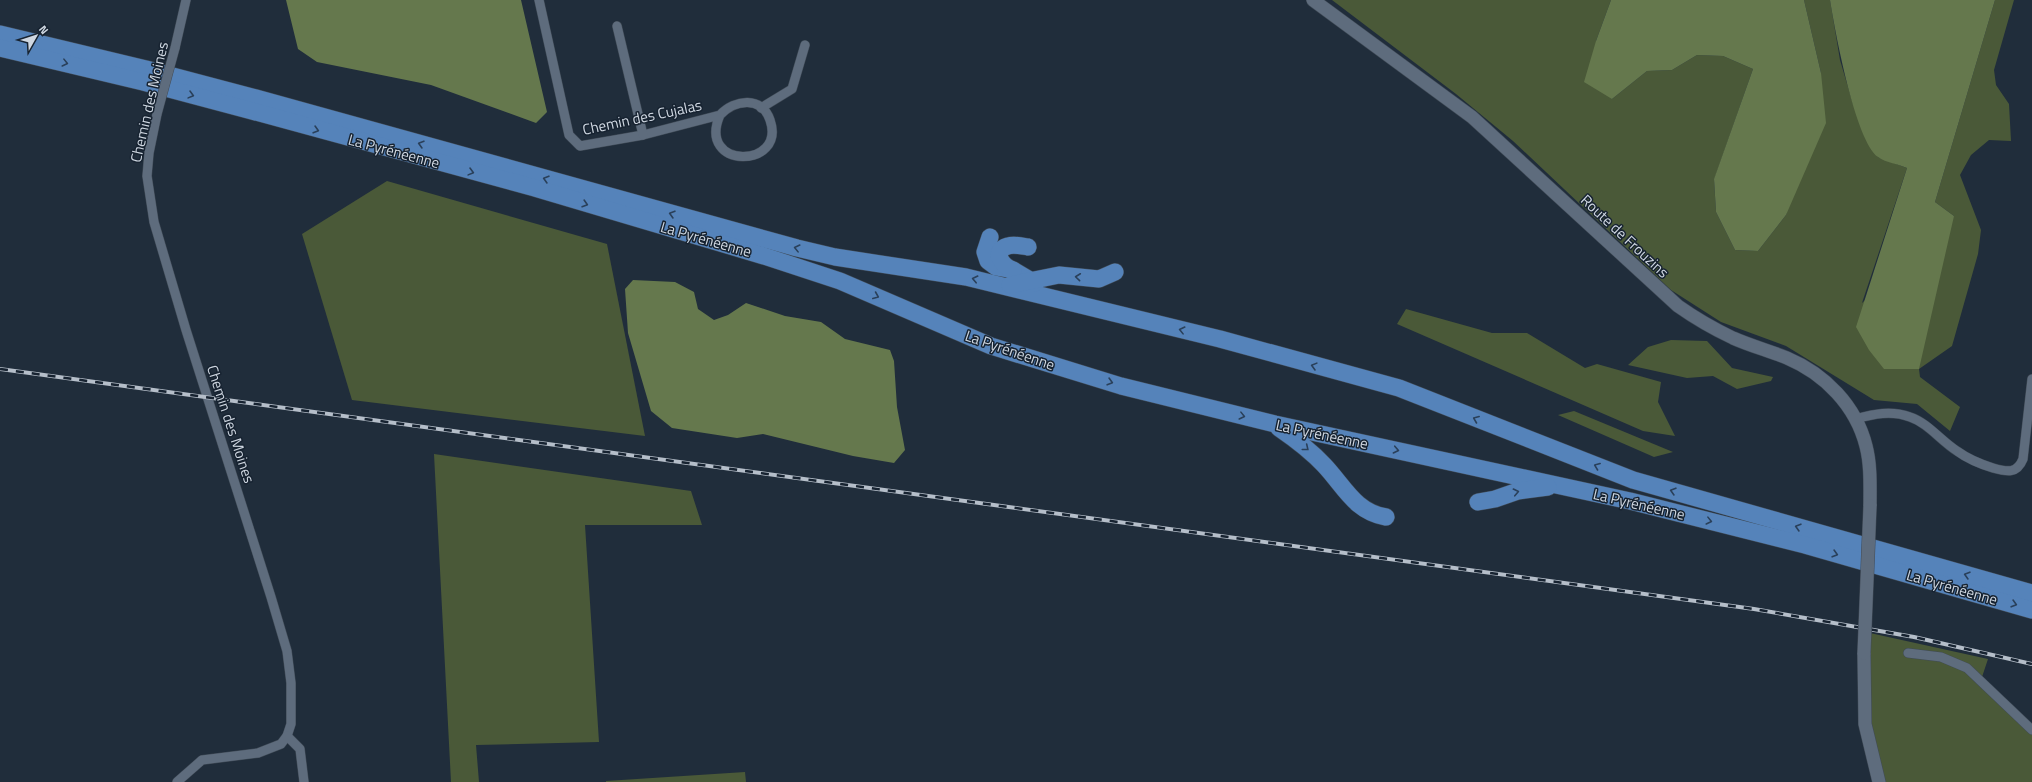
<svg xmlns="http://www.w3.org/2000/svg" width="2032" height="782" font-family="'Titillium Web',sans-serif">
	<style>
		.green { fill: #4a5938 }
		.water { fill: #65784d }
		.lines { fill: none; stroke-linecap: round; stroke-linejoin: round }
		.minor-casing { stroke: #404b57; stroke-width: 10 }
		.secondary-casing { stroke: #404b57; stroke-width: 14 }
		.motorway-casing { stroke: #404b57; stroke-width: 18 }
		.minor { stroke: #5e6c7d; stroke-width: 9 }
		.secondary { stroke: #5e6c7d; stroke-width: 13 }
		.motorway { stroke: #5583ba; stroke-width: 17 }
		.rail-casing { stroke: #b5bec9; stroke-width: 4 }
		.rail { stroke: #172331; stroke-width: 2.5; stroke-dasharray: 8; stroke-linecap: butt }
		.minor-bridge-casing { stroke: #404b57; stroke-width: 10; stroke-linecap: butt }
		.secondary-bridge-casing { stroke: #404b57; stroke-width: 14; stroke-linecap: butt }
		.minor-bridge { stroke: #5e6c7d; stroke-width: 9 }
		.secondary-bridge { stroke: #5e6c7d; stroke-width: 13 }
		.oneway { stroke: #2a405a }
		.labels { text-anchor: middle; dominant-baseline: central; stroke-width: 3; stroke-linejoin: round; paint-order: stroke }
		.street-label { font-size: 15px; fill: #cfd7e1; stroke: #172331 }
	</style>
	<rect width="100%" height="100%" fill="#202d3b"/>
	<g class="green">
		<polygon points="1332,0 1611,0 1596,41 1612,99 1647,71 1672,70 1697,55 1723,56 1753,69 1714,180 1716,212 1735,250 1758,251 1786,215 1821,73 1804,0 1830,0 1840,60 1853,104 1878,157 1907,168 1862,303 1954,216 1935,202 1995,0 2014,0 1994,70 1996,85 2009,104 2011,141 1989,140 1971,155 1960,175 1981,230 1978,254 1952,346 1919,369 1920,377 1960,407 1950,431 1917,404 1874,400 1786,346 1721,322 1671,290 1513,141 1456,94"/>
		<polygon points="387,181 607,244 645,436 352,400 302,234"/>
		<polygon points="1406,309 1492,333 1527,333 1585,368 1597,364 1661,382 1658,402 1675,436 1643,431 1397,324"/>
		<polygon points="1671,340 1707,341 1732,368 1773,377 1771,381 1737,389 1713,376 1687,378 1628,365 1648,347"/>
		<polygon points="1574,411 1673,452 1654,457 1558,415"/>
		<polygon points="434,454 691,491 702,525 585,525 599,742 476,745 479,782 451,782"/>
		<polygon points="1870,633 1988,659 1980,683 2032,734 2032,782 1884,782 1873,740 1869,706"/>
		<polygon points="745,772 746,782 606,782 606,781"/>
	</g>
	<g class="water">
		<polygon points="286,0 521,0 547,112 536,123 431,85 317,62 298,49"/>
		<polygon points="1611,0 1804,0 1821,73 1826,123 1786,215 1758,251 1735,250 1716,212 1714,179 1753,69 1723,56 1697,55 1672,70 1647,71 1612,99 1584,82 1596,41"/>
		<path d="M1830 0H1995L1935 202 1954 216 1919 369H1884L1869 350 1856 327 1907 168C1899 164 1886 163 1878 157 1855 140 1835 31 1830 0Z"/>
		<polygon points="633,280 675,282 694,292 698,309 714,320 728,315 746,303 785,316 821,322 845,339 890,350 894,361 897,407 905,450 894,463 853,456 763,434 737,438 672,428 651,411 628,333 625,289"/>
	</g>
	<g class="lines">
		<defs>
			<g id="minor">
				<path d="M539 0 569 135 580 146 643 135 720 115C735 99 762 96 770 120 787 169 696 170 720 115"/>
				<polyline points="617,26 643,135"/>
				<polyline points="175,48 186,0"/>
				<polyline points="761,108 792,89 805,45"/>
				<polyline points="157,114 149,153 147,176 154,222 186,330 271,597 287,651 291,683 291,724 287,736 281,744 258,753 202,760 177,782"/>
				<path d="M1855 419C1874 414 1891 410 1910 417 1928 423 1941 441 1957 451 1968 459 1980 464 1993 468 2007 472 2017 474 2023 459L2032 379"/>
				<polyline points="1908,653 1941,657 1967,668 2032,730"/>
				<polyline points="287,736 300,749 304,782"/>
			</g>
			<g id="secondary">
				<path d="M1313 0 1472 117 1678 306C1695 318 1714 329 1733 338 1751 346 1770 351 1787 358 1825 374 1856 406 1866 446 1871 465 1870 486 1870 506"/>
				<polyline points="1864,653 1865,724 1879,782"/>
			</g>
			<g id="motorway">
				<polyline points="0,34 146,69 256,98 797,248 835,257 966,277 1220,339 1399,388 1633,480 2032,593"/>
				<polyline points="0,48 143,82 252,111 535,188 764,256 840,281 991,346 1121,386 1275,424 1630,501 1805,545 2032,610"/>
				<polyline points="990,237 985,252 988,261 996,267 1013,270 1035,283"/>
				<path d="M1013 270C1002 266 991 251 1008 246 1014 244 1022 246 1028 247"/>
				<polyline points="1010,285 1059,275 1099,279 1115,272"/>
				<path d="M1279 428C1295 439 1311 451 1324 465 1344 486 1355 512 1386 517"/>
				<polyline points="1478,502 1495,499 1518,491 1548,487"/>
			</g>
		</defs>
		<use href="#minor" class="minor-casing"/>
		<use href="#secondary" class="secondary-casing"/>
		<use href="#motorway" class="motorway-casing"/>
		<use href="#minor" class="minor"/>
		<use href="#secondary" class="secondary"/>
		<use href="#motorway" class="motorway"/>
		<defs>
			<polyline id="rail" points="0,369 1754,609 1914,637 2032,664"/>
		</defs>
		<use href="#rail" class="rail-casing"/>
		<use href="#rail" class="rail"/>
		<defs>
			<polyline id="minor-bridge" points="157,114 175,48"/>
			<polyline id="secondary-bridge" points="1864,653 1870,506"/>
		</defs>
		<use href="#minor-bridge" class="minor-bridge-casing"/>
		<use href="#secondary-bridge" class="secondary-bridge-casing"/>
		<use href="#minor-bridge" class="minor-bridge"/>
		<use href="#secondary-bridge" class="secondary-bridge"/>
	</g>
	<defs><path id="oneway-chevron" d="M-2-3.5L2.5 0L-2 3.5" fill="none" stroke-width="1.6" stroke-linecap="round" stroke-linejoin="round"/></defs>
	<g class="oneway">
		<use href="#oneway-chevron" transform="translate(65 63) rotate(14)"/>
		<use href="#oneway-chevron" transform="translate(191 95) rotate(15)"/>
		<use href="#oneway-chevron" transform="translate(316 130) rotate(16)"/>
		<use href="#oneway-chevron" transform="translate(421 144) rotate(-164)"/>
		<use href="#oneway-chevron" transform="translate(471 172) rotate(15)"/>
		<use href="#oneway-chevron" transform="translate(546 179) rotate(-164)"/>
		<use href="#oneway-chevron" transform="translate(585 204) rotate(17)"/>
		<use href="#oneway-chevron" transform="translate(672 214) rotate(-164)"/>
		<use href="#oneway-chevron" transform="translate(797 248) rotate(-166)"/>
		<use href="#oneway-chevron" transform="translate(1078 277) rotate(-174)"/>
		<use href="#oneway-chevron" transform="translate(975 279) rotate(-167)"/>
		<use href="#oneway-chevron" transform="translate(876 296) rotate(23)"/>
		<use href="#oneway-chevron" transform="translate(1182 330) rotate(-166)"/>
		<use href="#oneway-chevron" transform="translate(1314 366) rotate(-165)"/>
		<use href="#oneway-chevron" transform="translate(1110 382) rotate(16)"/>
		<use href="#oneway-chevron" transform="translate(1242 416) rotate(14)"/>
		<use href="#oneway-chevron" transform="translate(1476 419) rotate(-158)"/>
		<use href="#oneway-chevron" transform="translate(1306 448) rotate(39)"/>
		<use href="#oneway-chevron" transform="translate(1396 450) rotate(12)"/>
		<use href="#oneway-chevron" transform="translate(1597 466) rotate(-159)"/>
		<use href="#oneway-chevron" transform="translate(1673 491) rotate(-164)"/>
		<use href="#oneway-chevron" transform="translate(1516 492) rotate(-12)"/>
		<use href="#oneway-chevron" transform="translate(1709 521) rotate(14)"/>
		<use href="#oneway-chevron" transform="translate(1798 527) rotate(-164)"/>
		<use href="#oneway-chevron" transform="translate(1835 554) rotate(16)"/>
		<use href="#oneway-chevron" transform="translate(1967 575) rotate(-164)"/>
		<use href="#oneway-chevron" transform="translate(2014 604) rotate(16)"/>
	</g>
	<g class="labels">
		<g class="street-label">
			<text transform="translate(149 102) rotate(-77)">Chemin des Moines</text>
			<text transform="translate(642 117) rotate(-12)">Chemin des Cujalas</text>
			<text transform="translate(394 151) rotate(15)">La Pyrénéenne</text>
			<text transform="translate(1625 236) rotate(43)">Route de Frouzins</text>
			<text transform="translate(706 239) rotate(16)">La Pyrénéenne</text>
			<text transform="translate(1010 350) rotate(19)">La Pyrénéenne</text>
			<text transform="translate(231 424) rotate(72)">Chemin des Moines</text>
			<text transform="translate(1322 434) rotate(12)">La Pyrénéenne</text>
			<text transform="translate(1639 504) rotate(13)">La Pyrénéenne</text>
			<text transform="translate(1952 587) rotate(16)">La Pyrénéenne</text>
		</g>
	</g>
	<g transform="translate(36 36) rotate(51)" stroke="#172331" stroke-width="3" paint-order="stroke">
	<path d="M0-3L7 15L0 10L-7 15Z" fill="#cfd7e1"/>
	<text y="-6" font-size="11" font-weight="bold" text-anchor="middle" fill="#cfd7e1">N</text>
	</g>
</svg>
